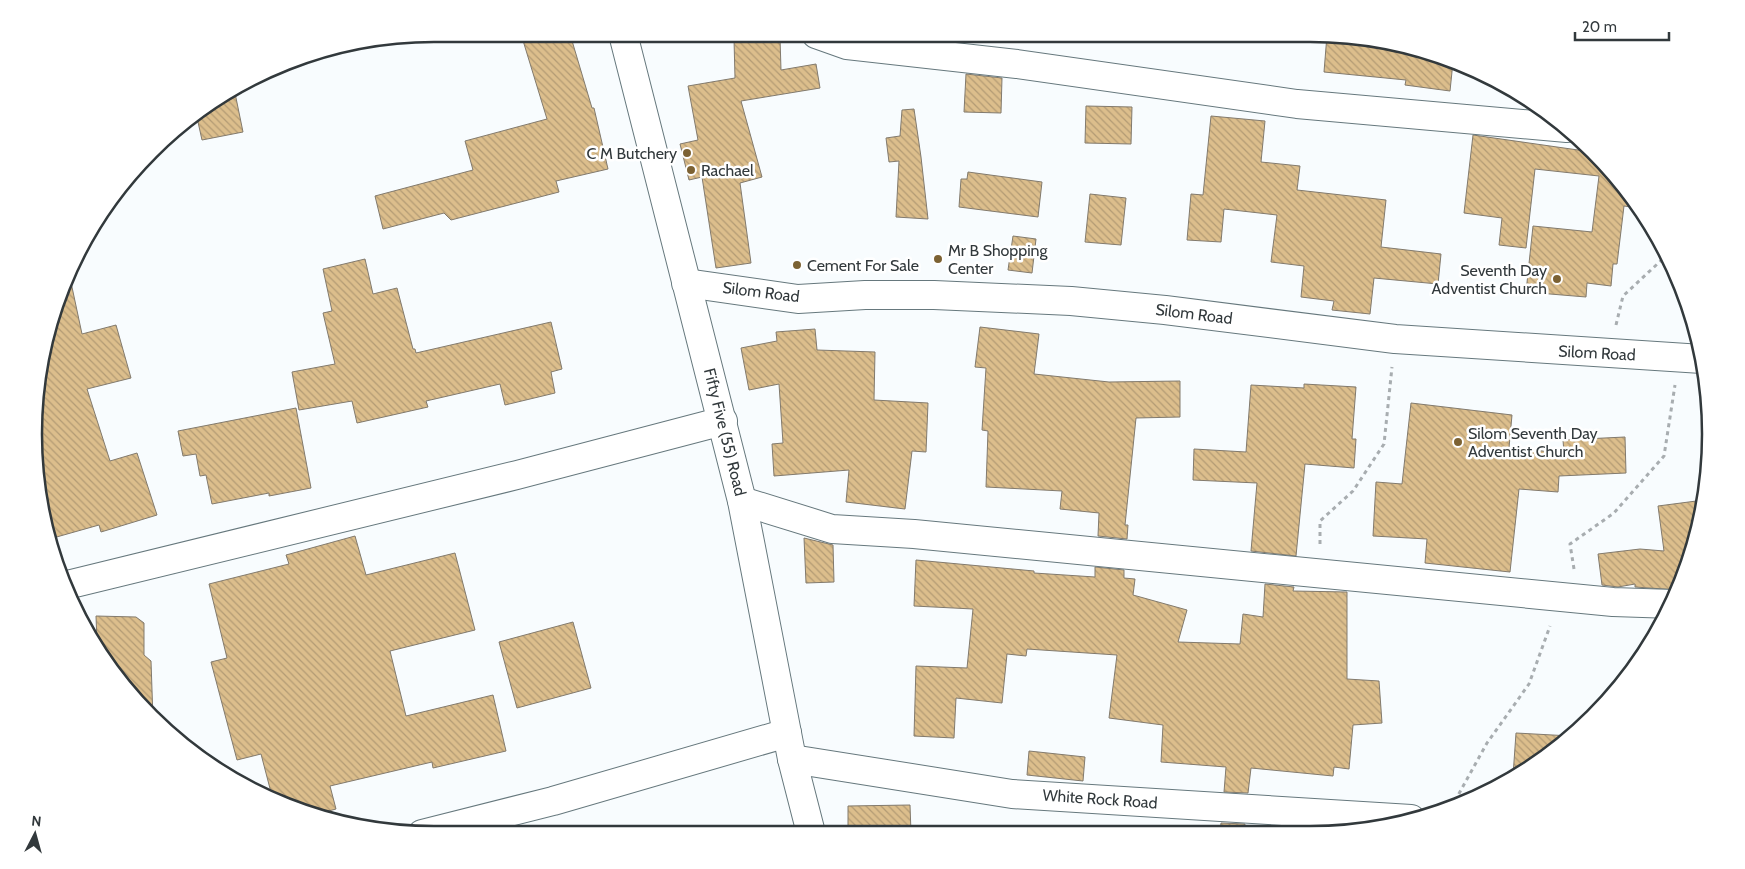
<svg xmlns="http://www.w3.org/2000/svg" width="1745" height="869" font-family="Cabin,sans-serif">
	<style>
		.building { fill: url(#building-back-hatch); stroke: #827a6d }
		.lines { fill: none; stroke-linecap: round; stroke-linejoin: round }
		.minor-casing { stroke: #66787d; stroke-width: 30 }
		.path { stroke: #a8adb0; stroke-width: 3; stroke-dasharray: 4 4; stroke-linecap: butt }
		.minor { stroke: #fff; stroke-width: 28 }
		.poi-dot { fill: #7c6233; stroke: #fff; stroke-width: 2 }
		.labels { text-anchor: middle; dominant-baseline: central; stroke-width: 5; stroke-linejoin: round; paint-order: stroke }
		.poi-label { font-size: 16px; fill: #32393c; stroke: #fff; text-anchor: start }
		.street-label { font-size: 16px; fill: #32393c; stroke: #fff }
		.rim { fill: none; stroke: #32393c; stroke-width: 2.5 }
	</style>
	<defs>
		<pattern id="building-back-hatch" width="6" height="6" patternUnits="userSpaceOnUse" patternTransform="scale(1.25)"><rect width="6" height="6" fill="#dcbe8c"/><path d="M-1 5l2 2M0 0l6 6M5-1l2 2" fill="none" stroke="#b39b74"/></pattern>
	</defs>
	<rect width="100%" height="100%" fill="#f8fcfe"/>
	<g class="building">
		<polygon points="521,34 570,34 592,108 594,108 608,169 556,181 559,192 451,220 444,213 383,229 375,196 473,170 465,141 547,119"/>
		<polygon points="1327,35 1336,35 1414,47 1453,62 1450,91 1405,85 1406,80 1324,72"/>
		<polygon points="780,38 781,70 816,64 820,88 741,101 762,177 740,183 751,263 716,268 702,177 689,180 680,144 698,140 688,86 735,78 734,39"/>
		<polygon points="966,74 1002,78 1001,113 964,112"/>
		<polygon points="235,93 243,132 202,140 196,113"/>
		<polygon points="1086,106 1132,107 1131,144 1085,143"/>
		<polygon points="914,109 921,157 928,219 896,217 899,161 889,162 886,138 900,136 902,110"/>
		<polygon points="1211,116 1265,121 1261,162 1300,166 1297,190 1386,200 1381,247 1441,254 1438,284 1374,278 1370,314 1332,310 1334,301 1301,297 1304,266 1271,262 1277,215 1224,209 1221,242 1187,240 1191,194 1203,195"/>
		<polygon points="1473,135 1592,152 1612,170 1639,208 1624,206 1617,264 1613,264 1611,286 1587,283 1586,297 1526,292 1533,226 1592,232 1599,176 1535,169 1526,248 1499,245 1502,218 1464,213"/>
		<polygon points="968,172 1042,182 1038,217 959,207 961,179 967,179"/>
		<polygon points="1090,194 1126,198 1121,245 1085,242"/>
		<polygon points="1013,236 1036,239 1032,273 1008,270"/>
		<polygon points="365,259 373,294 397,288 413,349 415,349 416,353 551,322 562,369 551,372 555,393 505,405 500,384 426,401 428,407 357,423 352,401 299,410 292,372 335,364 323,313 332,311 323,269"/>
		<polygon points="69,273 82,334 116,325 131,378 87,389 110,461 137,453 157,515 101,532 99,525 53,538 37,487 42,356 64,281"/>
		<polygon points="980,327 1039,334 1034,374 1109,382 1180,381 1180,417 1136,418 1125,525 1128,525 1127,539 1098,536 1099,513 1060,509 1062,491 986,487 988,431 982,430 986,368 975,367"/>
		<polygon points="815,329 817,350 875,352 874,400 928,403 926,452 912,451 905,509 846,502 849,470 774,476 772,444 783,443 779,384 749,390 741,348 777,341 776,332"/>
		<polygon points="1304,384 1356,387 1352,439 1356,439 1354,468 1305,464 1296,556 1251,551 1257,483 1193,480 1194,449 1246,452 1251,385 1304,388"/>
		<polygon points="1411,403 1512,415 1509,448 1564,453 1563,440 1625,437 1626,473 1559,476 1558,492 1519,489 1510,572 1425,563 1427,539 1373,536 1376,482 1402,484"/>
		<polygon points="296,408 311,488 269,496 269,493 212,504 206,475 200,476 196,454 183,456 178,431"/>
		<polygon points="1704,500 1698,538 1678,590 1635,587 1635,584 1618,587 1602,585 1598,554 1640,549 1664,551 1658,506"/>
		<polygon points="355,536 366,575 455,553 475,630 390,651 406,716 493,695 506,751 433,768 432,762 330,786 336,809 314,815 273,800 261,754 237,760 211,662 227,658 209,584 289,564 286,555"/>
		<polygon points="804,538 833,545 834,582 806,583"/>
		<polygon points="916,560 1034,571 1034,573 1095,577 1095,567 1124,570 1124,578 1135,579 1133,595 1187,610 1178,642 1240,644 1243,614 1263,617 1265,584 1294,587 1293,591 1347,592 1347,679 1379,681 1382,723 1353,725 1349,769 1334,767 1333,776 1251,768 1248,793 1224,792 1226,767 1161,762 1163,725 1109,718 1117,655 1027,649 1026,656 1007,654 1002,703 956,698 954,738 914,736 916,666 967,668 973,609 914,606"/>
		<polygon points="96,616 136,617 144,623 144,655 151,661 153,719 97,642"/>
		<polygon points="573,622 591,688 517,708 499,642"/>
		<polygon points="1516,733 1571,736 1554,753 1513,776"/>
		<polygon points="1029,751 1085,757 1083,781 1027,775"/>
		<polygon points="910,805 911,833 848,832 848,806"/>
		<polygon points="1221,823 1245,824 1244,832 1220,832"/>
	</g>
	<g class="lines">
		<defs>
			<g id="minor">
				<polyline points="623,34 742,501 792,759 811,833"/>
				<polyline points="816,34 847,45 1017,64 1297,104 1567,128"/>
				<polyline points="686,283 798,299 865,295 934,295 1071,301 1165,310 1395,339 1702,359"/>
				<polyline points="742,501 832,529 914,534 1613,602 1673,604"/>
				<polyline points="67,585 517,475 723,421"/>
				<polyline points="792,759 1012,794 1411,819"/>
				<polyline points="422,834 553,801 787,733"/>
			</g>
		</defs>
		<use href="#minor" class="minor-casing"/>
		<g class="path">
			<polyline points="1616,325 1623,296 1667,255"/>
			<polyline points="1320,544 1320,521 1353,491 1384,444 1392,367"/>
			<polyline points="1574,569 1570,544 1614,513 1664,456 1675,385"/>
			<polyline points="1451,808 1487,743 1529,684 1550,626"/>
		</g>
		<use href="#minor" class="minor"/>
	</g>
	<g class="poi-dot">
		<circle cx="687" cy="153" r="5"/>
		<circle cx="691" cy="170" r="5"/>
		<circle cx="938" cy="259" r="5"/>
		<circle cx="797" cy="265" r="5"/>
		<circle cx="1557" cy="279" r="5"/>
		<circle cx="1458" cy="442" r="5"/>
	</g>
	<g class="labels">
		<g class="poi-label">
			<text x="677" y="153" text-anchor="end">C M Butchery</text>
			<text x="701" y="170">Rachael</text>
			<text x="948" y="250">Mr B Shopping<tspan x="948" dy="18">Center</tspan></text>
			<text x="807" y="265">Cement For Sale</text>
			<text x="1547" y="270" text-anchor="end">Seventh Day<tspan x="1547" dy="18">Adventist Church</tspan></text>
			<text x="1468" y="433">Silom Seventh Day<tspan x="1468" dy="18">Adventist Church</tspan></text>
		</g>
		<g class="street-label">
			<text transform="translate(761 292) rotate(7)">Silom Road</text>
			<text transform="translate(1194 314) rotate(7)">Silom Road</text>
			<text transform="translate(1597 353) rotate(3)">Silom Road</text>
			<text transform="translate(725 432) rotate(76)">Fifty Five (55) Road</text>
			<text transform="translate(1100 799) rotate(4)">White Rock Road</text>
		</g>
	</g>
	<path d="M0 0H1745V869H0ZM434 42H1310A392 392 0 0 1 1702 434V434A392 392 0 0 1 1310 826H434A392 392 0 0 1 42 434V434A392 392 0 0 1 434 42Z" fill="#fff" fill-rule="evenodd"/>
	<path class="rim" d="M434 42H1310A392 392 0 0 1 1702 434V434A392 392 0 0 1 1310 826H434A392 392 0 0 1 42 434V434A392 392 0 0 1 434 42Z"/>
	<g transform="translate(35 834) rotate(6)" stroke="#ffffff" stroke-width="4" paint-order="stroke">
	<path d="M0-4L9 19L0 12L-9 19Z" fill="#32393c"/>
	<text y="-8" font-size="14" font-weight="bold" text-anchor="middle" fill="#32393c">N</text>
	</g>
	<path d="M1575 32v8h94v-8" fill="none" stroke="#32393c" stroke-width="2.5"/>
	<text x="1582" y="32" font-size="15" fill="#32393c" stroke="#ffffff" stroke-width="4" paint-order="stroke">20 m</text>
</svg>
